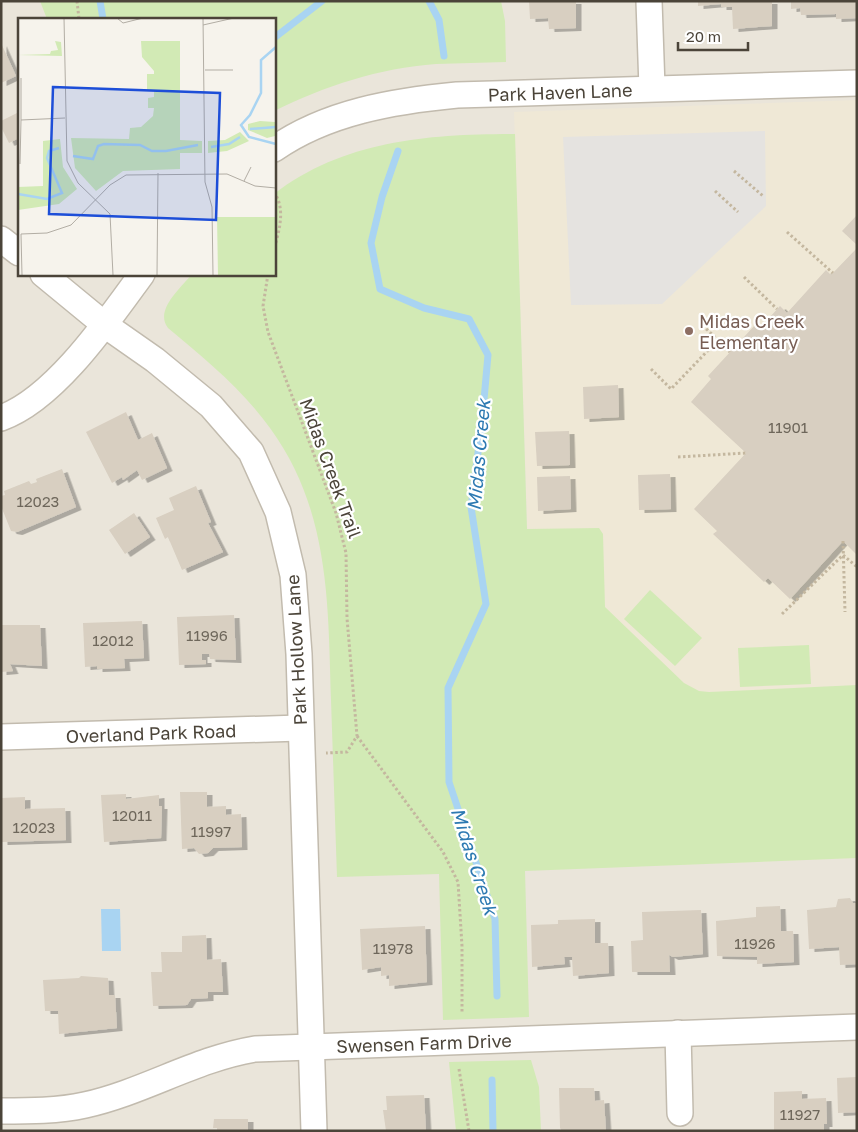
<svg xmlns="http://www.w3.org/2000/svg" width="858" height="1132" font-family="'Golos Text',sans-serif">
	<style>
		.residential { fill: #eae5da; fill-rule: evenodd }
		.education { fill: #efe8d6 }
		.green { fill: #d2eab5 }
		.parking { fill: #e5e3e0 }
		.water { fill: #a9d4f2 }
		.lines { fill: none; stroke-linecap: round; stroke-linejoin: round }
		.stream { stroke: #a9d4f2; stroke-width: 7 }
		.building { fill: #d8cfc1; filter: url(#shadow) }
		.minor-casing { stroke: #c2bbae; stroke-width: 28 }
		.path { stroke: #c4b79f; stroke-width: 3; stroke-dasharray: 2.5 2.5; stroke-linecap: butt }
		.minor { stroke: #fff; stroke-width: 25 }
		.education-dot { fill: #8d6e63; stroke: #fff; stroke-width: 2 }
		.labels { text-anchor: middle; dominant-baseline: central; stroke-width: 4.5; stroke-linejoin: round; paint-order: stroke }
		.number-label { font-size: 15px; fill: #6e675b }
		.street-label { font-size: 18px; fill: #4b4439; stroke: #fff }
		.education-label { font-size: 18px; fill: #785e54; stroke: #fff; text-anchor: start }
		.water-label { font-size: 19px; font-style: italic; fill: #2e7ab2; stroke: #fff }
		.inset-river { fill: none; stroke: #a9d4f2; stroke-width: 2.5 }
		.inset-road { fill: none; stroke: #b2ada4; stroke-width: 1 }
		.view { fill: #1d4ed8; fill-opacity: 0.15; stroke: #1d4ed8; stroke-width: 2.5 }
		.inset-edge { fill: none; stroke: #4b4439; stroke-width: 2.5 }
	</style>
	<defs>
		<filter id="shadow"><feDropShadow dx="5.5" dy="3" stdDeviation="0" flood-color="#0004"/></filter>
	</defs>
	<rect width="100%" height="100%" fill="#f6f3ec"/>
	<path class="residential" d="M1 1H857V1131H1ZM19 19H274V274H19Z"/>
	<polygon class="education" points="857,100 857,858 538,870 514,112"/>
	<g class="green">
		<path d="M40 1H501L505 21 506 62C482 63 459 63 436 64 379 68 325 86 274 111V19H47Z"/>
		<path d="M515 134 527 529 599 528 603 534 605 607 684 683 699 691 709 692 857 685V858L525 871 529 1017 443 1020 439 874 337 877C335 818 333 759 331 700 328 604 330 510 270 428 241 388 205 359 168 328 154 310 181 288 192 274H274V194C344 140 430 134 515 134Z"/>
		<polygon points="650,590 702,638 675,666 624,619"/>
		<polygon points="809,645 811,684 740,687 738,648"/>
		<polygon points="531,1060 539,1087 541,1131 456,1131 449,1062"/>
	</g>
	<polygon class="parking" points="765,131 766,206 662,304 571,305 563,137"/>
	<polygon class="water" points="101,909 120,909 121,951 102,951"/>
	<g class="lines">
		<g class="stream">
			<polyline points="100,1 103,19"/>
			<polyline points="429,1 439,20 444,56"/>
			<polyline points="274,38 322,1"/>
			<polyline points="398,151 382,197 371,243 380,289 424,308 469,319 488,355 482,422 471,507 486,604 448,688 449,782 495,919 497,996"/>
			<polyline points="492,1080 493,1131"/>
		</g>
	</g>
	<g class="building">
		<polygon points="529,1 576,1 576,28 549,29 548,18 530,19"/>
		<polygon points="698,1 772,1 772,26 733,29 732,7 721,7 721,4 698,6"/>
		<polygon points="791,1 857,1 857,18 836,19 836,14 801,15 800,8 791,9"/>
		<polygon points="1,43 16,76 1,83"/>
		<polygon points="19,112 19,138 9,143 1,127 1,121"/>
		<polygon points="857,215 857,245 842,231"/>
		<polygon points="857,248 857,555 843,541 790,599 768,578 764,582 713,534 717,531 694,509 746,453 691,402 711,379 708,376 755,325 759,329 780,306 787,313 826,270 831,275"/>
		<polygon points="618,385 619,417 584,419 583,387"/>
		<polygon points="126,412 138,440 152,433 167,468 142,480 137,470 123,480 122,477 112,483 86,432"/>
		<polygon points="569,431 570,465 537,466 535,432"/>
		<polygon points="62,469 76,507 17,532 11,531 1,506 1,496 5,495 4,491 29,481 31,484 37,482 36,479"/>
		<polygon points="670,474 671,509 639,510 638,475"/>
		<polygon points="570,476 571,509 538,511 537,477"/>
		<polygon points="196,486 211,522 208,523 223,552 182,570 168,537 165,539 156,518 174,510 169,498"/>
		<polygon points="134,513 150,537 125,554 109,530"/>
		<polygon points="234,615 236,660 210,659 209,654 202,654 202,660 206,660 206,664 179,665 177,617"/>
		<polygon points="142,621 144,658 124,659 125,668 97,669 97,666 85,667 83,623"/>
		<polygon points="1,625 40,625 42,666 10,664 13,671 1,672"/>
		<polygon points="180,792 207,792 207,807 226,806 226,815 241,814 242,847 213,848 208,853 199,854 194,848 182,849"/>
		<polygon points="126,794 126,799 159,795 159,806 162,806 161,838 104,842 101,795"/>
		<polygon points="25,797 25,809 65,808 66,840 2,842 1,798"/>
		<polygon points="850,898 853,903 857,903 857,964 840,965 839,947 809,949 807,910 836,907 838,899"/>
		<polygon points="780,906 781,931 793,931 794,962 757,964 757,957 717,956 716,921 756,917 756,907"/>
		<polygon points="701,910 703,954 673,957 669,955 670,972 632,972 631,941 643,940 642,912"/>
		<polygon points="595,919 595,943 608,943 609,973 573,976 572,957 564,957 565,964 532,967 531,925 558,924 558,920"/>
		<polygon points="425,926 427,982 389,986 389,975 381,976 381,967 362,970 360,929"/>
		<polygon points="206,935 207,960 221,959 223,992 208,992 208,998 191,999 187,1005 153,1006 151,972 162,972 161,952 182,952 182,936"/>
		<polygon points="81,976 108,978 109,995 115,995 117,1028 59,1034 58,1011 45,1011 43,980 79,978"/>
		<polygon points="857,1077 857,1112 838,1113 837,1078"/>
		<polygon points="559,1088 594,1088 595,1101 604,1100 606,1131 562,1131 560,1128"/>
		<polygon points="802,1091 802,1099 826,1098 827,1124 824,1124 824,1131 774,1131 774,1092"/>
		<polygon points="424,1095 426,1131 386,1131 383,1110 387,1110 386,1096"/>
		<polygon points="214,1119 248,1119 248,1131 217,1131 217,1128 213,1128"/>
	</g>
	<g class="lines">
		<defs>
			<g id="minor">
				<polyline points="649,1 652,88"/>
				<path d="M274 149C327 112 394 101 457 95L857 83"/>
				<polyline points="1,239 19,253"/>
				<polyline points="43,274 105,325 155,360 211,406 251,452 278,512 293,575 299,654 314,1131"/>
				<path d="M1 418C55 399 109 319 142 274"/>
				<polyline points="1,737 300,728"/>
				<polyline points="678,1033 680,1113"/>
				<path d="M1 1111C29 1111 58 1111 85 1105 144 1092 195 1059 255 1049L857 1027"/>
			</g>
		</defs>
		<use href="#minor" class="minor-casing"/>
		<g class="path">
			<polyline points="77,1 79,19"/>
			<polyline points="734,171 763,196"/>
			<polyline points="715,191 738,212"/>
			<path d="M274 192C286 209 279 231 274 250"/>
			<polyline points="787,232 833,273"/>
			<polyline points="268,274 263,306 268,332 336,513 346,553 347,618 357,736 347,752 326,753"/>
			<polyline points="744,277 777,309"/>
			<polyline points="718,340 730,352"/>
			<polyline points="651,369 671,389 718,340 700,323"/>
			<polyline points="678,457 746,453"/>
			<polyline points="843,541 845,612"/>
			<polyline points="782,614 843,555 857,567"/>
			<polyline points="357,736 443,852 458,882 462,946 462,1013"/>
			<polyline points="459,1069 469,1131"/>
		</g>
		<use href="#minor" class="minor"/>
	</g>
	<circle class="education-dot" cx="689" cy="331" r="5"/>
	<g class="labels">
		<g class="number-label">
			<text x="788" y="427">11901</text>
			<text x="38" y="501">12023</text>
			<text x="207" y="635">11996</text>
			<text x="113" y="640">12012</text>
			<text x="132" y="815">12011</text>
			<text x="34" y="827">12023</text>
			<text x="211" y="831">11997</text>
			<text x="755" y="943">11926</text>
			<text x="393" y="948">11978</text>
			<text x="800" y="1114">11927</text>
		</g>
		<g class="street-label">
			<text transform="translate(560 92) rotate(-2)">Park Haven Lane</text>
			<text transform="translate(331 468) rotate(70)">Midas Creek Trail</text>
			<text transform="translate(296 650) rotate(-93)">Park Hollow Lane</text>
			<text transform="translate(151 733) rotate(-2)">Overland Park Road</text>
			<text transform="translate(424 1043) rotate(-2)">Swensen Farm Drive</text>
		</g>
		<g class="education-label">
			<text x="699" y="321">Midas Creek<tspan x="699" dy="21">Elementary</tspan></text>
		</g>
		<g class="water-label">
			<text transform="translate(478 455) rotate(-85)">Midas Creek</text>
			<text transform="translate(475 861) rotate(72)">Midas Creek</text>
		</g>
	</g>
	<g transform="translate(18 18)">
		<rect width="258" height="258" fill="#f6f3ec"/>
		<path d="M37 23 43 24 44 38 0 37 32 36 33 33 40 32ZM123 23H162V122L184 123V135H162V151L105 153 78 173 57 150 53 120 111 121 112 110 123 109 135 98 136 90H130V80L136 79V72H129V56H136V53L124 39ZM242 103 257 104V118L249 120 230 112V106ZM222 114 231 123 209 133 190 135V123L207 122ZM42 121 45 149 59 171 41 186 0 192V169L25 168V123ZM199 199H257V257H200Z" fill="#d2eab5"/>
		<path class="inset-river" d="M258 29 243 42V75L232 97 223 107 231 119 258 126M232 111 258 109M193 129 211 126 222 119M55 138 75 141 80 128 86 126 122 127 134 133H148L180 127M0 176 29 181 44 175 29 140 31 133 41 130"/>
		<path class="inset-road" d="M46 0 49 143 60 165 92 196 95 257M99 0 105 5 125 0M185 0 187 164 194 189 195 257M185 7 216 0M187 52H215M3 60V102L47 100M2 146 3 102M226 163 233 149M4 257 3 216 29 215 53 207 92 167 108 157 209 156 237 168 258 170M139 257 140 155"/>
		<path class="view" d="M35 69 202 75 198 202 31 196Z"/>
		<rect width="258" height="258" class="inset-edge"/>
	</g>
	<rect width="858" height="1132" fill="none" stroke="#4b4439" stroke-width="5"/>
	<path d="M678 42v8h70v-8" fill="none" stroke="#4b4439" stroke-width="2.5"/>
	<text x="686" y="42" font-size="15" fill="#4b4439" stroke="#ffffff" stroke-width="4" paint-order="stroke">20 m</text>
</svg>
